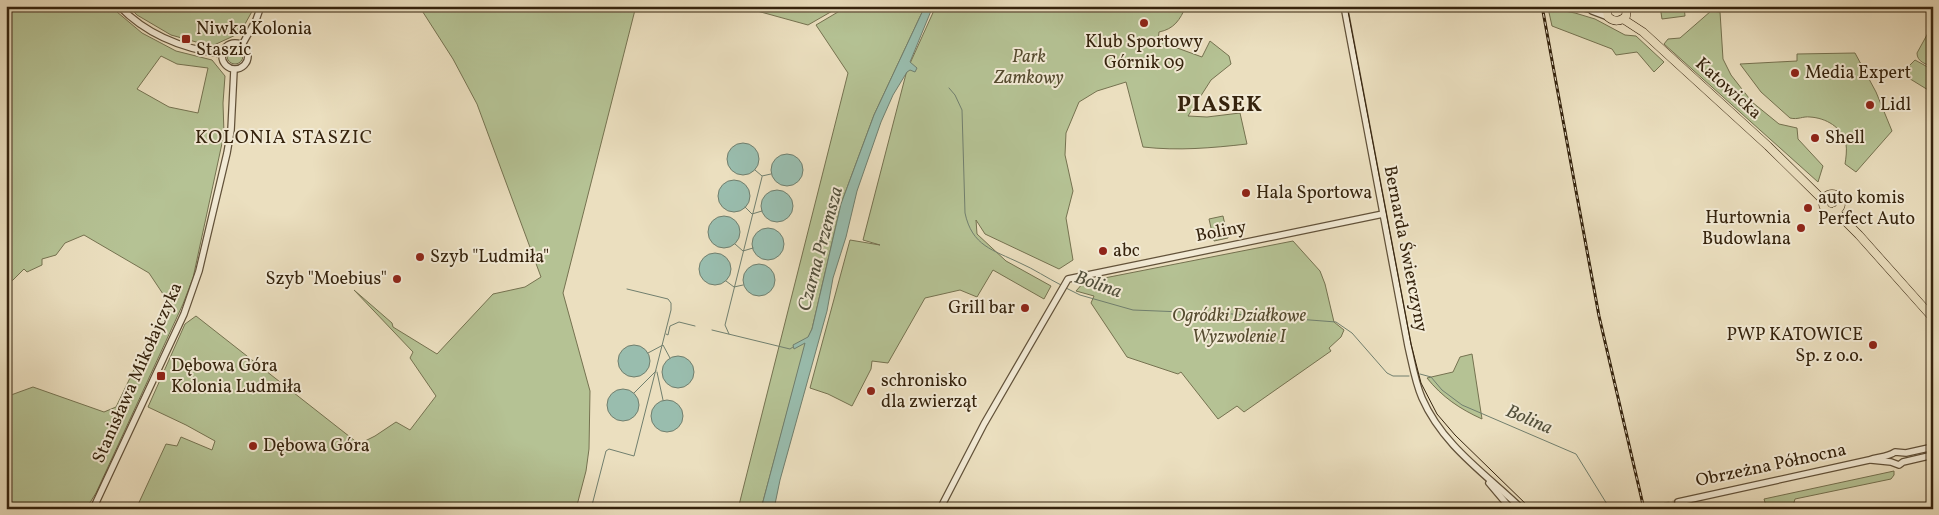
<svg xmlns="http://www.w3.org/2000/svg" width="1939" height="515" font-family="Vollkorn,serif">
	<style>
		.green { fill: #b5c294; stroke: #757250; fill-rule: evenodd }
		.water { fill: #99bdae; stroke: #717f6e }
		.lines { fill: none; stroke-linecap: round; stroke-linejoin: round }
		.stream { stroke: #717f6e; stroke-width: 1 }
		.minor-tunnel { stroke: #c7b99b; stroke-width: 5.5; stroke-dasharray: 5.5 3; stroke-linecap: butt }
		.minor-casing { stroke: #62523a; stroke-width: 8 }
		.major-casing { stroke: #35230d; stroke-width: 9 }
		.minor { stroke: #f2ead5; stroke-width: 5.5 }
		.major { stroke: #ebdfbf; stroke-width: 8 }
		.tram { stroke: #35230d; stroke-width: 1 }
		.rail-casing { stroke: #35230d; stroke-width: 3 }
		.rail { stroke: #f2ead5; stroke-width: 1; stroke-dasharray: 4; stroke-linecap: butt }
		.poi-dot { fill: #8f2418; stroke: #f2ead5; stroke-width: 2 }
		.labels { text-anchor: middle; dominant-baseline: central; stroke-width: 4; stroke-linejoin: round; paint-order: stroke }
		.poi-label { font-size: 18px; fill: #35230d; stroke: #f2ead5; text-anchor: start }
		.park-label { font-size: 18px; font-style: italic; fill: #554b2f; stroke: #f2ead5 }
		.street-label { font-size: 18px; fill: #35230d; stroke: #f2ead5 }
		.neighbourhood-label { font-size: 19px; letter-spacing: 1px; fill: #35230d; stroke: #f2ead5 }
		.water-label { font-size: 19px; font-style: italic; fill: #53513d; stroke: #f2ead5 }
		.district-label { font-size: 22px; font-weight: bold; letter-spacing: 1px; fill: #35230d; stroke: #f2ead5 }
	</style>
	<rect width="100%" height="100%" fill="#ebdfbf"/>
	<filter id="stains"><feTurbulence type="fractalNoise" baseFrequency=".004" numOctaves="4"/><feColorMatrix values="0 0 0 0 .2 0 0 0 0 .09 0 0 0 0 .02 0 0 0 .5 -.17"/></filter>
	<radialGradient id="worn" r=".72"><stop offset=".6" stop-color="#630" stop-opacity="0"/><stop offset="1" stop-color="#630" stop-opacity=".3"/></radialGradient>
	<g class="green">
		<path d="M6 6H110L142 33 176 51 212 60 225 76 223 103 224 134 193 278 183 304 96 493 86 509H6V393L11 395 33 387 104 412 116 407 155 326 171 306 149 273 84 235 65 243 56 255 42 259V265L27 272 24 269 6 287ZM161 56 177 64 208 68 198 113 169 107 137 89Z"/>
		<polygon points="128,6 255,6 240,33 214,45 207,45 171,35 137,15"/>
		<polygon points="419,6 636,6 563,293 590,391 589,449 586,471 576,509 136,509 166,444 177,446 181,437 212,450 215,441 186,425 148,407 185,324 196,316 359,444 375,436 396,422 410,430 436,396 410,358 413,352 354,290 392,323 393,327 437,354 493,294 525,287 541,277 477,104 453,59"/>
		<polygon points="739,6 841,6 808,25"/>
		<polygon points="848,6 925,6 874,115 841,204 812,329 806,342 761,509 738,509 848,73 816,25"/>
		<path d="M936 6H1186C1180 20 1174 29 1159 32L1158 41 1202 57 1210 41 1229 56 1231 64 1211 80 1188 116 1207 117 1240 113 1247 144C1212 148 1178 151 1143 147L1126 82 1097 91 1079 102 1066 133 1065 155 1073 191 1066 218 1073 260 1059 269 985 234 976 220 977 234 1006 261 1051 286 1044 299 993 270 977 297 960 290 925 298 888 363 872 361 871 369 852 406 828 394 810 388 850 240 880 245 863 240 907 70Z"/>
		<polygon points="1660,6 1684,6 1685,16 1662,19"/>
		<polygon points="1548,8 1575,13 1595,19 1625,35 1636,36 1664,62 1654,72 1637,52 1616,55 1612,49 1552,26"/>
		<polygon points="1711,11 1720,12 1723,59 1731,75 1752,102 1779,124 1797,128 1798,139 1823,166 1818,182 1664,44 1668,39 1680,38"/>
		<path d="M1933 32V67C1926 64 1917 62 1917 53L1928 33Z"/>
		<circle cx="235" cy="56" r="8"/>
		<path d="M1855 53 1876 92 1892 131 1856 172 1845 164C1846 158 1847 150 1846 144 1842 127 1826 118 1810 117 1803 116 1798 120 1790 118L1761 92 1740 64 1797 61V54Z"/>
		<polygon points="1915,60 1933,70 1933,93 1907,77 1908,67"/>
		<polygon points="1223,216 1228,238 1214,241 1209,219"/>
		<polygon points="1293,241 1320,271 1325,284 1334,322 1344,330 1341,337 1329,348 1331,351 1244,412 1237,406 1218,419 1181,372 1178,374 1127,357 1091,303 1094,296 1076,291 1084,282"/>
		<path d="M1472 354 1482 419C1460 409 1442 397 1427 378L1453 372 1460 357Z"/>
		<polygon points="1894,471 1894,475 1891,479 1795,499 1792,509 1767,509 1764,499"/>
	</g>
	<g class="water">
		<polygon points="925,6 933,6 910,62 917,68 915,72 910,70 907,72 893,95 881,122 857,191 846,237 833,278 827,311 780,480 774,509 761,509 805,343 794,349 793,345 808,337 812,329 841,204 874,115"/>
		<circle cx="743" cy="159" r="16"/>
		<circle cx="787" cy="170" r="16"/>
		<circle cx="734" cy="196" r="16"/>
		<circle cx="777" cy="206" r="16"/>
		<circle cx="724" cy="232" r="16"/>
		<circle cx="768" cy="244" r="16"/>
		<circle cx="715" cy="269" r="16"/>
		<circle cx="759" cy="280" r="16"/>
		<circle cx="634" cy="361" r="16"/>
		<circle cx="678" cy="372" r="16"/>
		<circle cx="623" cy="405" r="16"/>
		<circle cx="667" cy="416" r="16"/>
	</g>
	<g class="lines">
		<g class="stream">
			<path d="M949 88 955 95 962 110 965 213C972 246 993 250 1020 263 1034 269 1047 278 1061 285"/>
			<polyline points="755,170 762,176"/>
			<polyline points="762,176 771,174"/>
			<polyline points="745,207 752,214 762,211"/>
			<polyline points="735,244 743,251 753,248"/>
			<polyline points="726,281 734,287 743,285"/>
			<polyline points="1066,288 1080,295 1133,310 1232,314 1336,322 1352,333 1387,373 1393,376 1409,376"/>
			<polyline points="712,330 790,349 793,347"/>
			<polyline points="666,334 668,335 670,326 679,322 695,326"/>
			<polyline points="729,334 725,325 762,177"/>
			<polyline points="648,353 663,345 670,358"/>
			<polyline points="657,372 663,400"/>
			<polyline points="1420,374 1431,377 1442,390 1462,405 1576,454 1610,509"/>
			<polyline points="634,393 656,371"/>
			<polyline points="591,509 606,451 609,449 634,456 671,310 671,303 668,299 627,289"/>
		</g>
		<polyline class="minor-tunnel" points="1648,509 1678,502"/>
		<defs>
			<g id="minor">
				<path d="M119 6C146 34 183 49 222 54"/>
				<path d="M1344 6 1408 346C1412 363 1415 382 1422 398 1443 446 1486 474 1522 509"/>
				<polyline points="1573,6 1595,10 1604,6"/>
				<polyline points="1592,11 1608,17"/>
				<circle cx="235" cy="56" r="13"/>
				<polyline points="242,45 256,20 261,6"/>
				<polyline points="1871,460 1891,462 1899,465 1903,462 1933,455"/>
				<polyline points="1489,483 1511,509"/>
				<path d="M1678 502 1869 460C1878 457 1888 457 1895 452L1906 453 1933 447"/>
				<polyline points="93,509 184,314 199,271 227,153 231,130 234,70"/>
				<polyline points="940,509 984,424 1068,279 1383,214"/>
			</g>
			<g id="major">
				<path d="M1606 6 1608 17C1614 22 1621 22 1626 16L1627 6"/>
				<polyline points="1623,19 1643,32 1768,146 1823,200"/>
				<circle cx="1832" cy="203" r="9"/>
				<polyline points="1835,211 1859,235 1933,318"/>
			</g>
		</defs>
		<use href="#minor" class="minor-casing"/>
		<use href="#major" class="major-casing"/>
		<use href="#minor" class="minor"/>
		<use href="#major" class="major"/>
		<polyline class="tram" points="1347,6 1411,344 1421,383 1437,414 1455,435 1531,509"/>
		<defs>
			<polyline id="rail" points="1542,6 1599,316 1644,509"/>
		</defs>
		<use href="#rail" class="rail-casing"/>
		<use href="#rail" class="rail"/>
	</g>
	<g class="poi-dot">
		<circle cx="1144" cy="23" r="5"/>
		<rect x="181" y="34" width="10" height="10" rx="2.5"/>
		<circle cx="1795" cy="73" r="5"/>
		<circle cx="1870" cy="105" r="5"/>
		<circle cx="1815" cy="138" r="5"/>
		<circle cx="1246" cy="193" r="5"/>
		<circle cx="1808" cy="208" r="5"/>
		<circle cx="1801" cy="228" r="5"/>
		<circle cx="1103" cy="251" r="5"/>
		<circle cx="420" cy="257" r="5"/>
		<circle cx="397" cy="279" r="5"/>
		<circle cx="1025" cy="308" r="5"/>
		<circle cx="1873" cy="345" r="5"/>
		<rect x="156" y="371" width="10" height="10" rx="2.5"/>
		<circle cx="871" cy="391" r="5"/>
		<circle cx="253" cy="446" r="5"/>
	</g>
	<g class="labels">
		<g class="poi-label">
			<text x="196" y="29">Niwka Kolonia<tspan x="196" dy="21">Staszic</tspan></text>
			<text x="1144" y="42" text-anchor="middle">Klub Sportowy<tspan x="1144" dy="21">Górnik 09</tspan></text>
			<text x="1805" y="73">Media Expert</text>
			<text x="1880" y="105">Lidl</text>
			<text x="1825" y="138">Shell</text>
			<text x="1256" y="193">Hala Sportowa</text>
			<text x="1818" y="198">auto komis<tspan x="1818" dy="21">Perfect Auto</tspan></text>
			<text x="1791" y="218" text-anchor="end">Hurtownia<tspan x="1791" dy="21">Budowlana</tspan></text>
			<text x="1113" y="251">abc</text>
			<text x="430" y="257">Szyb "Ludmiła"</text>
			<text x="387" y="279" text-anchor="end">Szyb "Moebius"</text>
			<text x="1015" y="308" text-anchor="end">Grill bar</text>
			<text x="1863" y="335" text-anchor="end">PWP KATOWICE<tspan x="1863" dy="21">Sp. z o.o.</tspan></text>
			<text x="171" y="366">Dębowa Góra<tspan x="171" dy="21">Kolonia Ludmiła</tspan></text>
			<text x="881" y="381">schronisko<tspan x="881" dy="21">dla zwierząt</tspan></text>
			<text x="263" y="446">Dębowa Góra</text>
		</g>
		<g class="park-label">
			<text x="1029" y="57">Park<tspan x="1029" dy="21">Zamkowy</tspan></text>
			<text x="1239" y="316">Ogródki Działkowe<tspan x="1239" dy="21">Wyzwolenie I</tspan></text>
		</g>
		<g class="street-label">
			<text transform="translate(1728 89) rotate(42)">Katowicka</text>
			<text transform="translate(1221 232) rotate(-11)">Boliny</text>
			<text transform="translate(1405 249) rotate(79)">Bernarda Świerczyny</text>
			<text transform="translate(138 373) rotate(-66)">Stanisława Mikołajczyka</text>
			<text transform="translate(1771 466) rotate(-12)">Obrzeżna Północna</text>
		</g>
		<g class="neighbourhood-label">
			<text x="284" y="138">KOLONIA STASZIC</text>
		</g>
		<g class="water-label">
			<text transform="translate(821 249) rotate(-75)">Czarna Przemsza</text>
			<text transform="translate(1098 285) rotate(19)">Bolina</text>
			<text transform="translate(1529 420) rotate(23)">Bolina</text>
		</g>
		<g class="district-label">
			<text x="1220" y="105">PIASEK</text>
		</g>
	</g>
	<rect width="1939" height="515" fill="none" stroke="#ebdfbf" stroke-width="25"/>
	<rect x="8" y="8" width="1924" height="500" fill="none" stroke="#35230d" stroke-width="2.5"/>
	<rect x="12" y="12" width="1914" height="490" fill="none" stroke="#35230d"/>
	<rect width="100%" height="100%" filter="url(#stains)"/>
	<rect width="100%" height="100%" fill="url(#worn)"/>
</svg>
